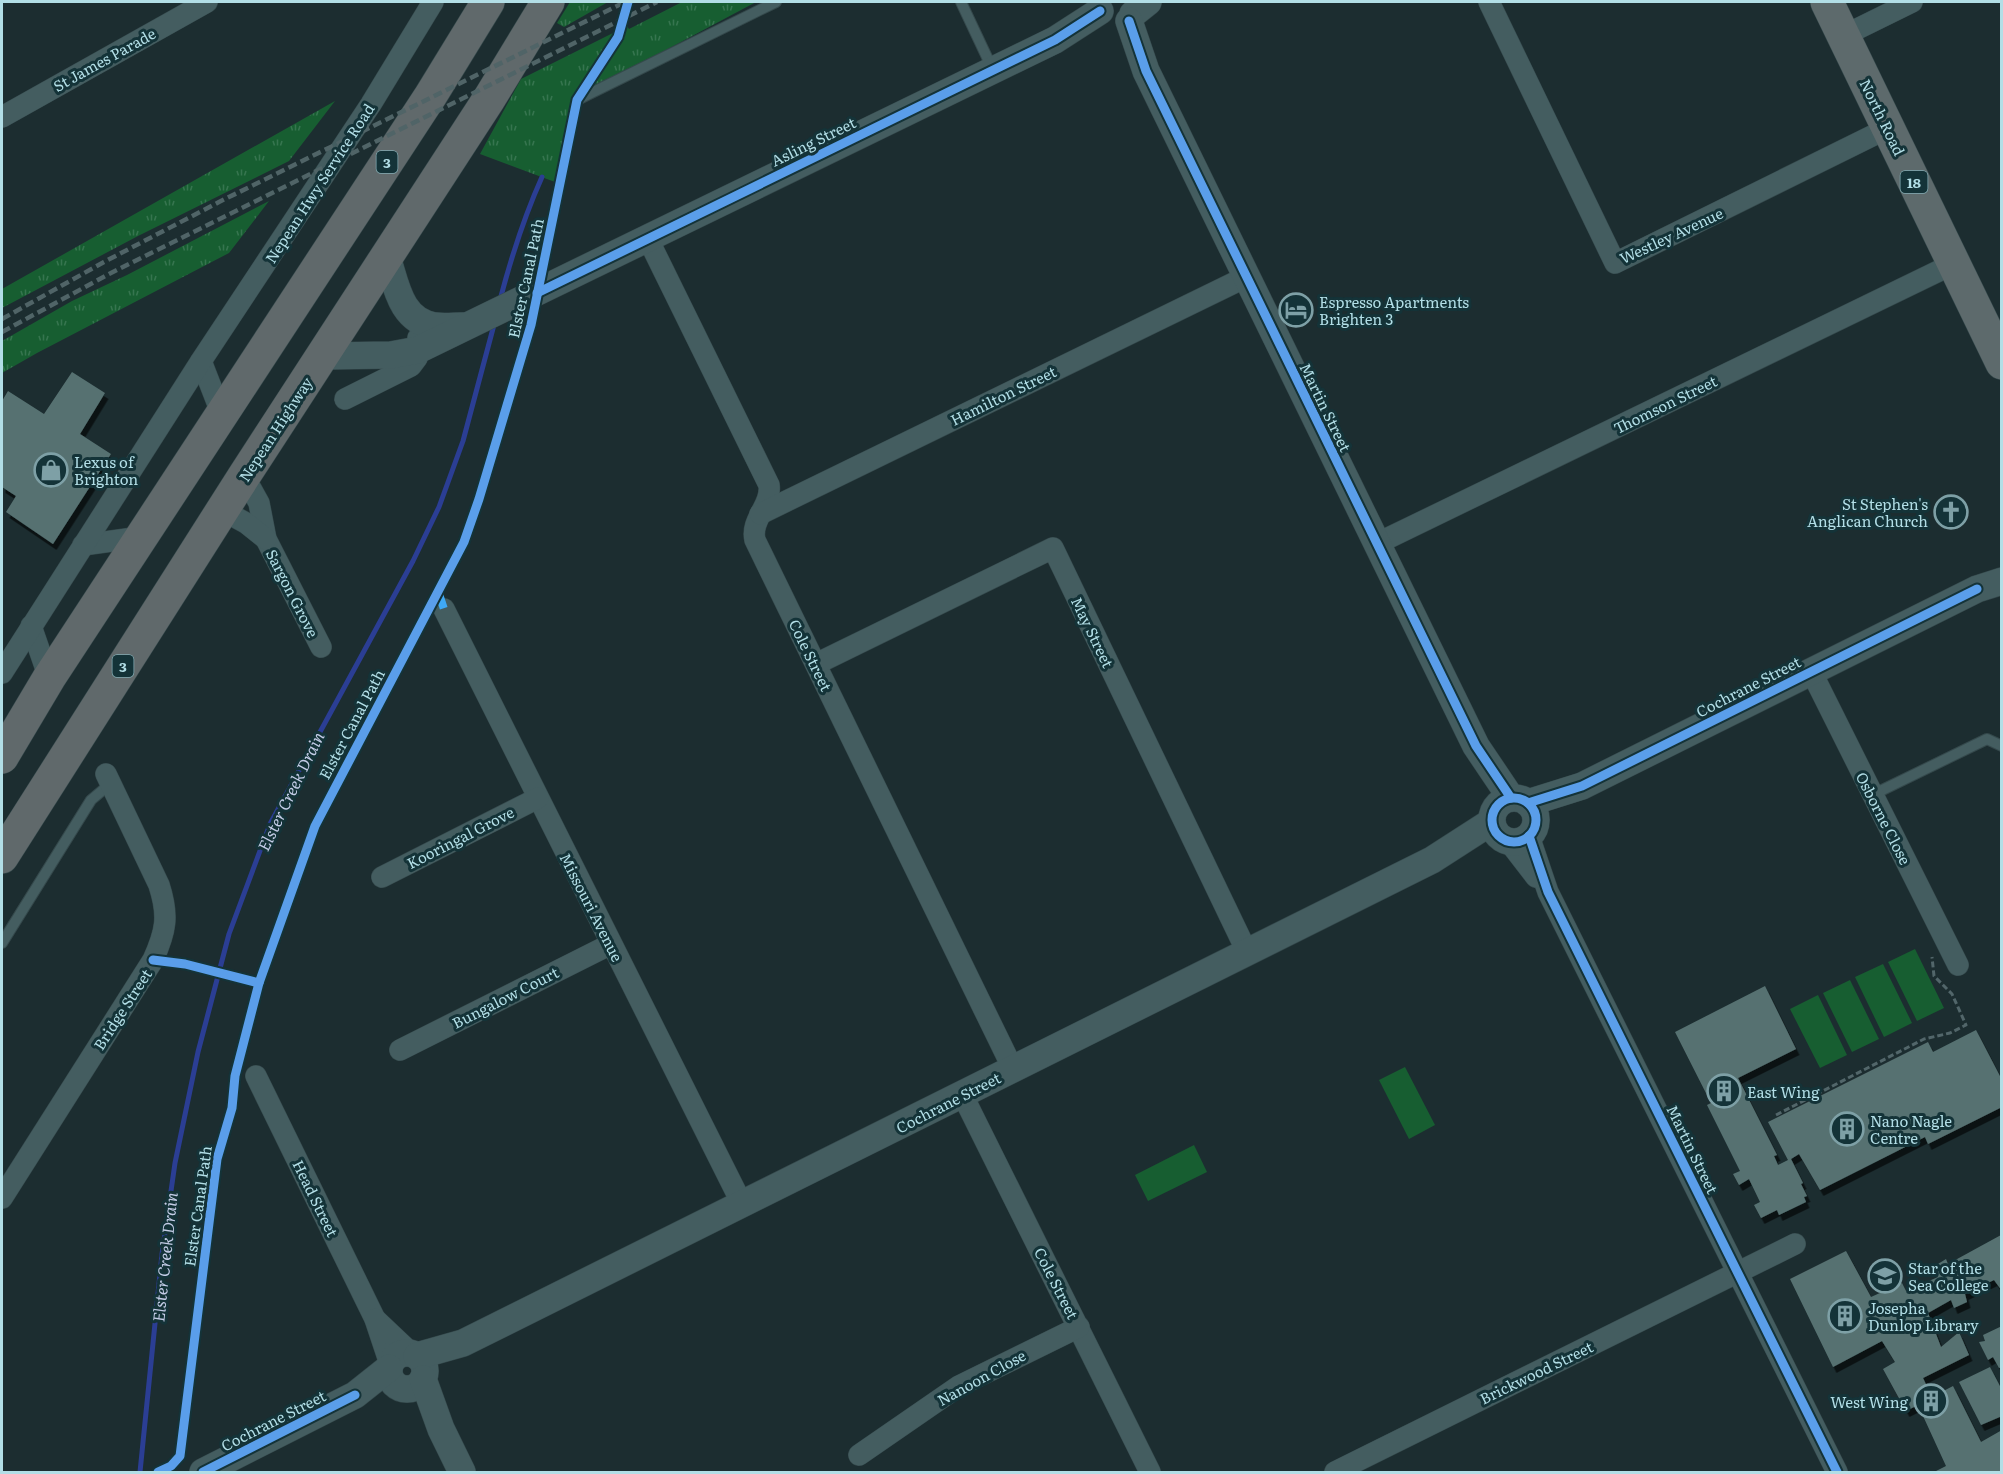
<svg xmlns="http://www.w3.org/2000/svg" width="2003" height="1474" font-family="Literata,serif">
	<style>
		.grass { fill: url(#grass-tufts) }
		.park { fill: #175e31 }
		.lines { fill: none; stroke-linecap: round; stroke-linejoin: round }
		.stream { stroke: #2b3e94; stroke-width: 5 }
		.building { fill: #567171; filter: url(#shadow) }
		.service-casing { stroke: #35494c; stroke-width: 12 }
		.minor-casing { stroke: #35494c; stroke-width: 22 }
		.tertiary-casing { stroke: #35494c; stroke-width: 28 }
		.primary-casing { stroke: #35494c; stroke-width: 34 }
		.trunk-casing { stroke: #35494c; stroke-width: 34 }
		.path { stroke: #52666a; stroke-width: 3; stroke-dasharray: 6 3; stroke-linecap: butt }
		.service { stroke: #445d60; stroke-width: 10 }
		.minor { stroke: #445d60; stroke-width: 21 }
		.tertiary { stroke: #445d60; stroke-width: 27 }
		.primary { stroke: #5d6a6c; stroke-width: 33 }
		.trunk { stroke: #60696b; stroke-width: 33 }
		.rail { stroke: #506467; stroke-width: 4.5; stroke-dasharray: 9 4.5; stroke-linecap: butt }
		.quiet { stroke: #3fa9f5; stroke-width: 8; stroke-dasharray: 15 8; stroke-linecap: butt }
		.cycleway-casing { stroke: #143338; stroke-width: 13 }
		.cycleway { stroke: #5a9eea; stroke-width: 9 }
		.labels { text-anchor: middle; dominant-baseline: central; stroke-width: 6; stroke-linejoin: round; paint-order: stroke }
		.shield { fill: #143338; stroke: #83abb2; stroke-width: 1.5 }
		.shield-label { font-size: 14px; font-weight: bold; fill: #b2dee6 }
		.street-label { font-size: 15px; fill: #b2dee6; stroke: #143338 }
		.poi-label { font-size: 15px; fill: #b2dee6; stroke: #143338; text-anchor: start }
		.water-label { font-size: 16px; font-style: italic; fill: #c4cde7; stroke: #143338 }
	</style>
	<defs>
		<pattern id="grass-tufts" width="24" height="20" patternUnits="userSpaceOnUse" patternTransform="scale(1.5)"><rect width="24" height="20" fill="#175e31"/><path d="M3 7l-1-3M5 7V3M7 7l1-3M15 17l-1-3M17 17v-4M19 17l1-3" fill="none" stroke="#36754f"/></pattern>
		<filter id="shadow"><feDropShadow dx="3.5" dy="6" stdDeviation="0" flood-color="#0009"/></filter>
	</defs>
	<rect width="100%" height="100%" fill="#1c2d30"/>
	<g class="grass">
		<polygon points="570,2 608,2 564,27 557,23"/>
		<polygon points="682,2 756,2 572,100 555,182 480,154 521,79 627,26 629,29"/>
		<polygon points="335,101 289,161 138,236 2,308 2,289"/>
		<polygon points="269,201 229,253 37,353 2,373 2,341 72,301 127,275"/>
	</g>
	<g class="park">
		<polygon points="1915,949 1944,1008 1917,1021 1888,962"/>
		<polygon points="1883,964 1912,1023 1884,1037 1855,977"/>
		<polygon points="1850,980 1879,1039 1852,1052 1823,993"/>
		<polygon points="1818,995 1847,1055 1820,1068 1790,1009"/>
		<polygon points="1405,1067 1435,1125 1409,1139 1379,1080"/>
		<polygon points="1194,1145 1207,1172 1148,1201 1135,1175"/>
	</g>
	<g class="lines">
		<g class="stream">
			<path d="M500 300C511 258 524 217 542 177"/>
			<polyline points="140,1472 162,1254 175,1163 198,1052 229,934 270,824 413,561 439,507 463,441 495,321"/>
		</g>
	</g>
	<g class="building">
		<polygon points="72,372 105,393 80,434 111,454 53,544 6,512 16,496 2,487 2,401 8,391 44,414"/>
		<polygon points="1765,986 1796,1049 1738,1078 1777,1155 1774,1156 1778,1165 1788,1160 1768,1122 1928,1042 1933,1052 1976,1030 2002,1080 2002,1107 1928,1144 1925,1137 1820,1190 1799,1154 1791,1159 1803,1183 1801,1184 1807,1196 1804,1197 1806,1202 1779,1215 1777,1210 1761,1218 1754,1205 1760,1202 1749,1179 1739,1185 1733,1174 1740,1171 1707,1105 1711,1103 1675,1032"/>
		<polygon points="2001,1235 2002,1291 1994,1280 1965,1294 1967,1302 1954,1308 1951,1300 1928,1313 1941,1347 1959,1332 1969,1355 1923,1378 1932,1397 1953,1386 1981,1442 2002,1430 2002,1472 1934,1472 1946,1466 1918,1405 1906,1411 1883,1369 1895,1362 1882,1341 1833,1367 1790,1279 1846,1251 1871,1297 1902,1283 1906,1291 1938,1277 1933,1267 1946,1259 1948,1264"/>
		<polygon points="2002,1326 2002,1367 1999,1368 1993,1357 1988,1360 1979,1342 1985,1341 1983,1335"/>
		<polygon points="1990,1367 2002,1390 2002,1416 1981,1425 1959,1382"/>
	</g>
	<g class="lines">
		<defs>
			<g id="service">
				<polyline points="961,2 993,70"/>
				<polyline points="577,100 776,2"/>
				<polyline points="1872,795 1987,739 2002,746"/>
				<polyline points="2,943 91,800 110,784"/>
			</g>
			<g id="minor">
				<polyline points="1489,2 1615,263 1888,128"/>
				<polyline points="1843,36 1912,2"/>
				<polyline points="2,117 207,2"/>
				<path d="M648 239 769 485C772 505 750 520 755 540L1013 1069"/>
				<polyline points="201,361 222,415"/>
				<polyline points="345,399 411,366 417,358 418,338"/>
				<polyline points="244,476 259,503 266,539 321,647"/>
				<polyline points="222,510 246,523 266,539"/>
				<polyline points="760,514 1246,277"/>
				<polyline points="1376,544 1953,264"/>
				<polyline points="83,545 141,537"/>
				<polyline points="444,609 742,1204"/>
				<polyline points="31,626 49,678"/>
				<polyline points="816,664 1053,548 1247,952"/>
				<polyline points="1811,671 1958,965"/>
				<polyline points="2,673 201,361 371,104 433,2"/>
				<polyline points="1529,836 1548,892 1837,1472"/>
				<polyline points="1509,842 1536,877"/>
				<polyline points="382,877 538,798"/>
				<polyline points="400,1050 611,944"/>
				<polyline points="256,1076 375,1319 390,1364"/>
				<polyline points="962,1094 1150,1472"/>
				<path d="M2 1198 153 960C166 931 169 916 159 885L106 774"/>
				<polyline points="375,1319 412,1354"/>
				<polyline points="859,1455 959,1386 1079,1327"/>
				<polyline points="1335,1472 1795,1244"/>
			</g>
			<g id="tertiary">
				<polyline points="1133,14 1148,2"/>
				<polyline points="1129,21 1146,71 1476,746 1511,798"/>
				<path d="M387 257C396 284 400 321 435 326 444 327 454 326 463 326"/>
				<polyline points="323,356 391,355 418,350 1055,40 1100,11"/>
				<circle cx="1514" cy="820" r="22"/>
				<polyline points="1528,803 1582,786 1977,589 2002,581"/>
				<circle cx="407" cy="1371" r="18"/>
				<polyline points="417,1356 463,1343 1432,860 1491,822"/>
				<polyline points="423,1379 441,1429 462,1472"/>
				<polyline points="203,1472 355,1395 389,1368"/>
			</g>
			<polyline id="primary" points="1827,2 2002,363"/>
			<g id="trunk">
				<polyline points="2,757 49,678 431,95 488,2"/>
				<polyline points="2,857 244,476 489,99 548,2"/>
			</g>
		</defs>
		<use href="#service" class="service-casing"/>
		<use href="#minor" class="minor-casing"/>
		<use href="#tertiary" class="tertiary-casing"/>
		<use href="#primary" class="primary-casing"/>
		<use href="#trunk" class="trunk-casing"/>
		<polyline class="path" points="1776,1115 1924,1039 1950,1033 1966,1025 1952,994 1934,976 1932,957"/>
		<use href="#service" class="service"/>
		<use href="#minor" class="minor"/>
		<use href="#tertiary" class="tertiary"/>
		<use href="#primary" class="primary"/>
		<use href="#trunk" class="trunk"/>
		<g class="rail">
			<polyline points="2,319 104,262 219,202 625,2"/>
			<polyline points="2,332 109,274 657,2"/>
		</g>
		<polyline class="quiet" points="439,594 444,609"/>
		<defs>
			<g id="cycleway">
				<polyline points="1129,21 1146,71 1476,746 1511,798"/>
				<polyline points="537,293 1055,40 1100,11"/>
				<circle cx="1514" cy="820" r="22"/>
				<polyline points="1528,803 1582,786 1977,589"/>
				<polyline points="1529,836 1548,892 1837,1472"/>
				<polyline points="153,960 185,964 259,983"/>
				<polyline points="158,1472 171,1466 180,1456 217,1159 232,1108 235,1076 259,983 315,826 464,542 479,499 531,325 577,100 618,37 628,2"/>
				<polyline points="203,1472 355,1395"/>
			</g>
		</defs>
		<use href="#cycleway" class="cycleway-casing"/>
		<use href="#cycleway" class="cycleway"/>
	</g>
	<defs>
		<symbol id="hotel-ring" viewBox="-11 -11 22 22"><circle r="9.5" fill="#143338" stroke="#7ea0a6" stroke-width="1.5"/><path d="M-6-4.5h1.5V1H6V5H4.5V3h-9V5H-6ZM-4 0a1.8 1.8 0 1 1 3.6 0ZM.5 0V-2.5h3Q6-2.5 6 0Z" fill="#7ea0a6"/></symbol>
		<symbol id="shop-ring" viewBox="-11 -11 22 22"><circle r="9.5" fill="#143338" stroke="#7ea0a6" stroke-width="1.5"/><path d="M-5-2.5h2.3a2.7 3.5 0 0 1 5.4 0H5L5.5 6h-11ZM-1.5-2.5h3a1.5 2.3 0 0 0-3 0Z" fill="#7ea0a6"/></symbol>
		<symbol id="church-ring" viewBox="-11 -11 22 22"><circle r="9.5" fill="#143338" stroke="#7ea0a6" stroke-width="1.5"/><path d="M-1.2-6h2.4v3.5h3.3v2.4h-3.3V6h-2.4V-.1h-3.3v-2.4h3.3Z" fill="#7ea0a6"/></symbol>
		<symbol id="building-ring" viewBox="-11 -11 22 22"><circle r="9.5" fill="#143338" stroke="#7ea0a6" stroke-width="1.5"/><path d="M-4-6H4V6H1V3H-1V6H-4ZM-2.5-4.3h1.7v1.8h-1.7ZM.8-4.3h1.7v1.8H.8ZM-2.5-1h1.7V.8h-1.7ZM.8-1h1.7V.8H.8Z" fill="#7ea0a6"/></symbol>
		<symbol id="school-ring" viewBox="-11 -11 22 22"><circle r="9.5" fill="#143338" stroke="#7ea0a6" stroke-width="1.5"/><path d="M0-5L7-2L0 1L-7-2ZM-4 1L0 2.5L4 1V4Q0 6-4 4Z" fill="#7ea0a6"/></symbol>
	</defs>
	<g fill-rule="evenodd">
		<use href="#hotel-ring" x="1277" y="291" width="38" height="38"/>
		<use href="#shop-ring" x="32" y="451" width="38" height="38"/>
		<use href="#church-ring" x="1932" y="493" width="38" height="38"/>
		<use href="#building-ring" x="1705" y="1072" width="38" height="38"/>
		<use href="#building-ring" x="1828" y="1110" width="38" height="38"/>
		<use href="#school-ring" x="1866" y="1257" width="38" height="38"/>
		<use href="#building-ring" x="1826" y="1297" width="38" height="38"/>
		<use href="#building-ring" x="1912" y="1382" width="38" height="38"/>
	</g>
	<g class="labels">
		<g class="shield">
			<rect x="376.5" y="151" width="21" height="22" rx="4.5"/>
			<rect x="1900.5" y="171" width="27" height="22" rx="4.5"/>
			<rect x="112.5" y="655" width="21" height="22" rx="4.5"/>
		</g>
		<g class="shield-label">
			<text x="387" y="162">3</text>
			<text x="1914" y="182">18</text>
			<text x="123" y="666">3</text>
		</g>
		<g class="street-label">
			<text transform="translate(104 59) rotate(-29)">St James Parade</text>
			<text transform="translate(1883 117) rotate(64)">North Road</text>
			<text transform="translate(813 141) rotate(-26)">Asling Street</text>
			<text transform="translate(319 183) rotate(-57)">Nepean Hwy Service Road</text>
			<text transform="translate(1671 235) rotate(-25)">Westley Avenue</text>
			<text transform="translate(525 278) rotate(-78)">Elster Canal Path</text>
			<text transform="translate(1003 395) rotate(-26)">Hamilton Street</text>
			<text transform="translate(1665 404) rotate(-26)">Thomson Street</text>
			<text transform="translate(1326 407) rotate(64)">Martin Street</text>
			<text transform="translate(275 429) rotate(-57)">Nepean Highway</text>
			<text transform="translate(293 593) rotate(63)">Sargon Grove</text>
			<text transform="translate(1093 632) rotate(64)">May Street</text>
			<text transform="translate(811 655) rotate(64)">Cole Street</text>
			<text transform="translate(1748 686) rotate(-27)">Cochrane Street</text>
			<text transform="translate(351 724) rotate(-62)">Elster Canal Path</text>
			<text transform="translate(1884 818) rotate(63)">Osborne Close</text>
			<text transform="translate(460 837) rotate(-27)">Kooringal Grove</text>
			<text transform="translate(592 907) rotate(63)">Missouri Avenue</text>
			<text transform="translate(505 997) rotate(-27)">Bungalow Court</text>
			<text transform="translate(122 1009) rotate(-57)">Bridge Street</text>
			<text transform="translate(948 1102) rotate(-27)">Cochrane Street</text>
			<text transform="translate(1693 1149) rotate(64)">Martin Street</text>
			<text transform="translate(316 1198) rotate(64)">Head Street</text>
			<text transform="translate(197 1206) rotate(-82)">Elster Canal Path</text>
			<text transform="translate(1057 1283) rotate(63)">Cole Street</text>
			<text transform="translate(1536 1372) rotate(-26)">Brickwood Street</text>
			<text transform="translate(981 1377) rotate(-29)">Nanoon Close</text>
			<text transform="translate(273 1420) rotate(-27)">Cochrane Street</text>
		</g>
		<g class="poi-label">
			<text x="1319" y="301">Espresso Apartments<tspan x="1319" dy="17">Brighten 3</tspan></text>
			<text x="74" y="461">Lexus of<tspan x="74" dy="17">Brighton</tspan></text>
			<text x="1928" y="503" text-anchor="end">St Stephen's<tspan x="1928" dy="17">Anglican Church</tspan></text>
			<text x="1747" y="1091">East Wing</text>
			<text x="1870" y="1120">Nano Nagle<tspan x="1870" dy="17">Centre</tspan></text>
			<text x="1908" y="1267">Star of the<tspan x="1908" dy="17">Sea College</tspan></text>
			<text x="1868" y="1307">Josepha<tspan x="1868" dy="17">Dunlop Library</tspan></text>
			<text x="1908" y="1401" text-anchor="end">West Wing</text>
		</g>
		<g class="water-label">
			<text transform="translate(290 791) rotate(-64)">Elster Creek Drain</text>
			<text transform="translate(164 1257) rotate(-84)">Elster Creek Drain</text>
		</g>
	</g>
	<rect width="2003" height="1474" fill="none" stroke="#b2dee6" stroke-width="6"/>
</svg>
